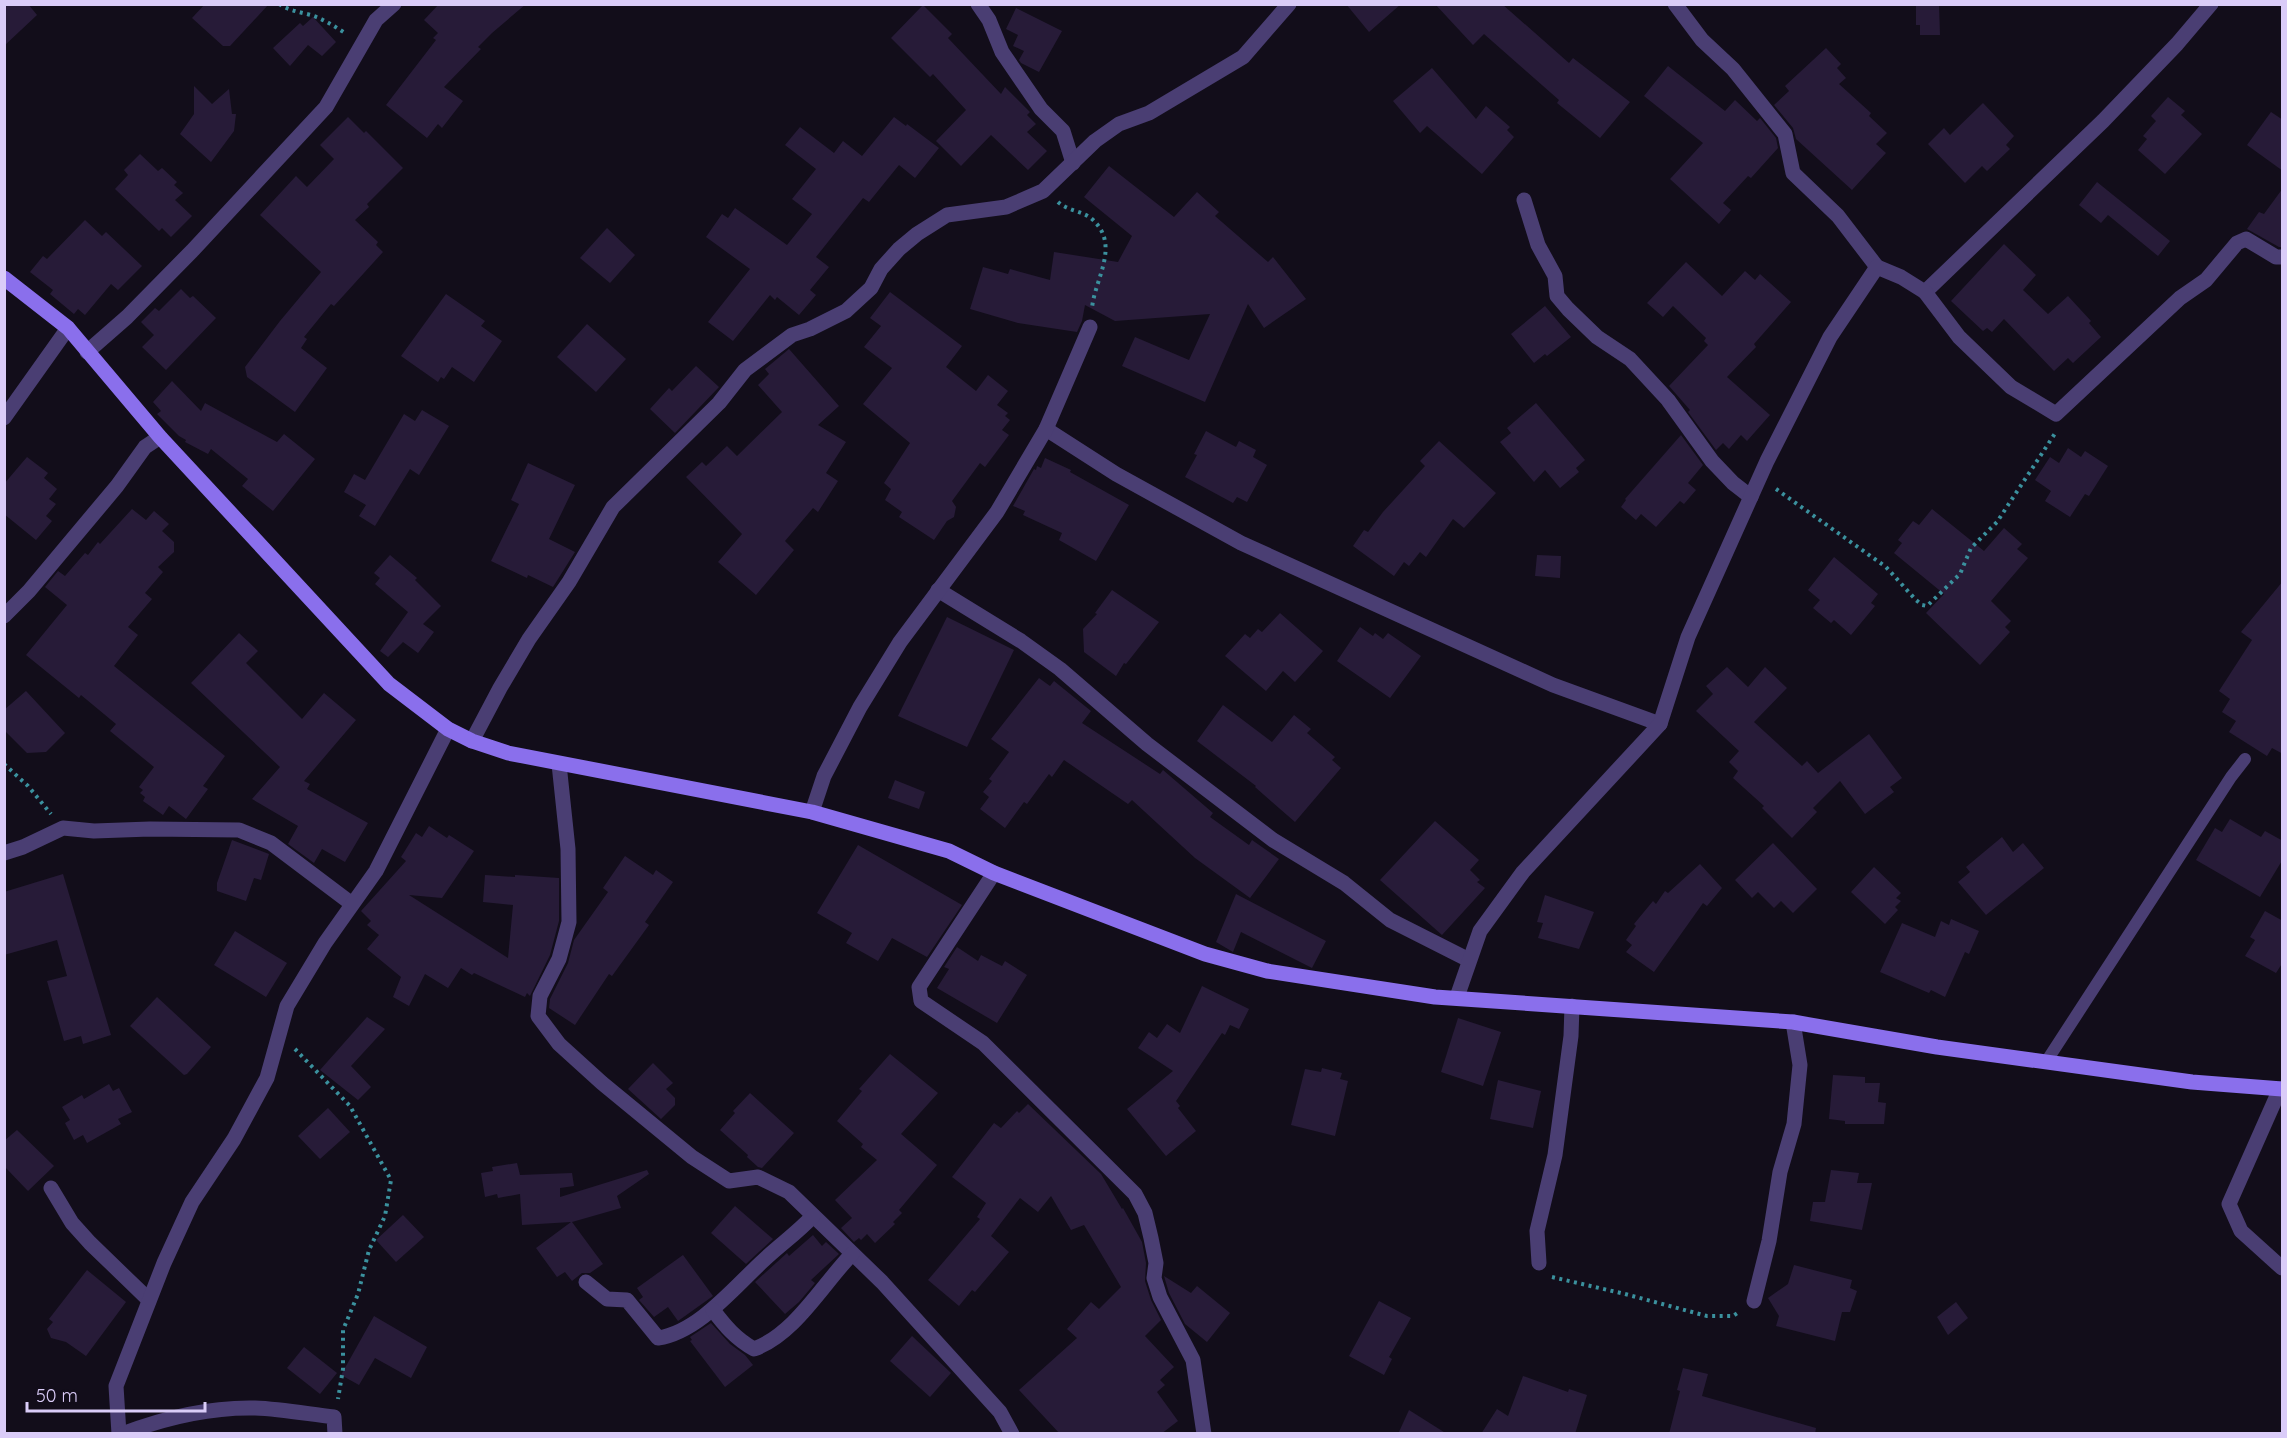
<svg xmlns="http://www.w3.org/2000/svg" width="2287" height="1438" font-family="Quicksand,sans-serif">
	<style>
		.building { fill: #271b38 }
		.lines { fill: none; stroke-linecap: round; stroke-linejoin: round }
		.path { stroke: #3b919e; stroke-width: 4; stroke-dasharray: 3 4.5; stroke-linecap: butt }
		.lane { stroke: #4a3e73; stroke-width: 12 }
		.street { stroke: #4a3e73; stroke-width: 15 }
		.secondary { stroke: #8a6fec; stroke-width: 15 }
	</style>
	<rect width="100%" height="100%" fill="#120d1a"/>
	<g class="building">
		<polygon points="4,4 28,4 37,15 4,46"/>
		<polygon points="205,4 269,4 230,46 223,46 192,18"/>
		<polygon points="439,4 526,4 492,33 478,47 481,49 444,87 463,101 442,128 438,124 427,138 386,105 436,40 433,38 438,33 424,20"/>
		<polygon points="1346,4 1401,4 1369,32"/>
		<polygon points="1435,4 1502,4 1569,63 1573,58 1630,102 1600,138 1557,103 1559,100 1484,34 1473,45"/>
		<polygon points="1916,4 1939,4 1940,35 1920,35 1920,25 1916,25"/>
		<polygon points="923,5 952,34 948,38 1001,94 1005,87 1030,112 1027,115 1036,124 1027,132 1047,151 1028,170 991,135 961,166 936,141 966,110 933,74 930,77 891,38"/>
		<polygon points="1016,8 1062,31 1039,72 1021,63 1019,60 1024,51 1013,46 1018,35 1006,29"/>
		<polygon points="313,17 336,42 322,56 308,45 290,66 273,48 300,23 303,26"/>
		<polygon points="1826,48 1841,64 1837,68 1846,78 1839,84 1871,113 1869,116 1887,133 1876,144 1886,153 1852,190 1796,139 1793,128 1774,105 1789,91 1785,86"/>
		<polygon points="1668,66 1725,111 1735,100 1757,121 1760,118 1776,138 1778,148 1751,178 1748,176 1723,203 1731,210 1719,224 1670,179 1703,143 1644,96"/>
		<polygon points="1432,68 1476,119 1486,106 1510,127 1507,130 1514,137 1482,174 1427,126 1420,133 1393,101"/>
		<polygon points="194,86 212,104 229,89 232,114 236,114 234,131 211,162 180,134 194,114"/>
		<polygon points="2168,97 2185,111 2181,115 2202,134 2165,174 2138,150 2147,139 2143,136 2156,121 2151,116"/>
		<polygon points="1983,103 2014,136 2006,145 2010,149 1987,171 1982,166 1965,183 1928,144 1944,128 1950,135"/>
		<polygon points="2271,112 2283,120 2283,171 2247,145"/>
		<polygon points="348,117 364,133 366,131 403,168 367,204 369,207 355,220 378,242 376,245 383,252 334,306 331,304 304,337 307,339 301,348 327,368 295,412 247,377 245,367 280,321 321,272 260,215 296,176 307,187 334,159 320,145"/>
		<polygon points="894,117 906,126 907,124 939,148 915,178 899,165 869,202 863,198 816,257 829,267 810,290 816,295 799,315 777,297 775,300 770,295 733,341 708,322 750,269 706,237 722,214 728,218 735,208 787,245 812,214 792,199 816,169 785,145 800,127 834,153 843,141 862,156"/>
		<polygon points="140,154 158,171 162,168 177,182 174,185 183,193 175,200 192,216 171,237 162,228 159,231 115,189 128,175 124,170"/>
		<polygon points="1109,166 1174,217 1197,192 1219,212 1215,216 1268,262 1273,257 1306,299 1264,328 1248,304 1205,402 1122,366 1135,337 1189,360 1210,314 1115,321 1085,305 1082,321 1077,332 1018,323 970,309 983,267 1008,274 1010,269 1050,280 1054,252 1118,262 1132,236 1084,197"/>
		<polygon points="2097,182 2170,241 2158,256 2108,215 2101,223 2079,205"/>
		<polygon points="2283,188 2283,247 2279,247 2247,229 2259,212 2264,214"/>
		<polygon points="85,220 102,236 106,232 142,266 118,290 111,284 85,315 78,309 74,314 50,294 53,290 30,272 43,256 47,259"/>
		<polygon points="607,228 635,255 610,283 580,258"/>
		<polygon points="2004,244 2036,275 2023,290 2048,314 2068,296 2091,321 2089,323 2101,337 2073,363 2068,358 2054,371 2004,319 1992,332 1987,328 1983,331 1951,301"/>
		<polygon points="1686,262 1722,296 1745,271 1755,280 1760,274 1791,302 1754,344 1756,347 1727,377 1770,415 1747,441 1741,435 1729,449 1723,443 1716,450 1688,412 1690,410 1669,386 1708,345 1704,341 1706,338 1673,306 1663,317 1647,303"/>
		<polygon points="181,289 190,298 193,296 216,318 166,370 142,347 154,335 141,322 155,308 159,311"/>
		<polygon points="890,292 962,346 946,367 976,391 988,375 1008,391 997,405 1008,413 1005,416 1010,420 1002,430 1009,435 985,467 980,463 952,501 956,507 954,517 947,521 934,540 899,517 902,512 885,500 891,489 884,483 910,443 863,404 892,368 864,347 881,326 870,318"/>
		<polygon points="446,294 485,321 481,326 502,341 474,382 452,367 444,379 441,377 438,382 401,356"/>
		<polygon points="1545,306 1571,337 1547,356 1545,354 1534,363 1511,334"/>
		<polygon points="587,324 626,359 596,392 557,357"/>
		<polygon points="789,349 839,406 818,425 846,442 826,473 838,481 818,512 813,508 785,541 794,550 756,595 718,562 742,534 686,477 702,462 706,466 727,446 737,456 782,412 758,385 769,374 765,369"/>
		<polygon points="696,366 719,387 675,433 650,409 669,388 672,391"/>
		<polygon points="172,381 201,411 205,403 277,442 284,434 315,459 273,511 242,486 248,479 211,449 208,454 185,442 186,440 179,436 157,414 161,411 153,402"/>
		<polygon points="1536,403 1585,460 1576,468 1579,472 1560,488 1545,470 1534,482 1500,442 1511,433 1507,428"/>
		<polygon points="422,410 449,426 419,475 410,469 375,526 359,516 366,505 344,492 354,474 365,480 404,414 415,421"/>
		<polygon points="1206,431 1236,447 1239,441 1256,450 1253,457 1267,465 1247,502 1237,497 1233,503 1185,477 1197,455 1194,454"/>
		<polygon points="1681,435 1703,465 1688,483 1696,490 1684,504 1680,501 1656,527 1641,514 1636,520 1621,507 1626,500 1625,499"/>
		<polygon points="1439,441 1496,493 1464,528 1453,519 1426,557 1420,552 1409,566 1404,562 1394,576 1353,546 1364,530 1368,532 1383,512 1425,466 1420,461"/>
		<polygon points="2068,448 2081,457 2085,451 2108,466 2089,496 2085,494 2070,517 2045,501 2051,491 2035,480 2050,457 2059,463"/>
		<polygon points="27,457 48,473 44,478 57,489 49,499 56,504 46,516 52,521 36,540 4,514 4,484"/>
		<polygon points="1045,458 1071,470 1070,472 1129,505 1096,561 1059,540 1062,533 1023,515 1025,511 1013,506 1034,469 1036,470 1037,466 1041,468"/>
		<polygon points="528,463 575,485 549,539 575,552 553,587 528,575 527,578 491,561 519,504 511,500"/>
		<polygon points="132,509 146,520 154,511 169,524 162,531 174,542 174,552 158,567 163,572 145,593 152,599 128,627 138,635 114,666 225,756 203,786 208,789 186,819 169,806 163,815 143,801 145,797 140,793 143,790 139,787 154,767 110,731 116,724 81,695 79,698 26,655 67,605 45,587 58,571 65,576 85,553 88,555 98,542 100,544"/>
		<polygon points="1932,509 1984,551 2004,528 2022,544 2017,549 2028,558 1991,601 2011,621 2005,627 2010,632 1980,665 1926,613 1944,594 1894,553 1902,543 1898,540 1913,521 1919,525"/>
		<polygon points="390,555 417,578 415,580 441,606 423,624 434,632 418,653 403,642 388,657 380,651 408,612 375,584 380,578 374,573"/>
		<polygon points="1537,555 1561,556 1560,578 1535,576"/>
		<polygon points="1834,557 1878,594 1871,603 1875,606 1851,635 1834,620 1831,623 1813,608 1820,600 1808,590"/>
		<polygon points="2283,581 2283,754 2272,748 2267,756 2229,732 2236,721 2222,712 2230,699 2219,691 2252,640 2241,632"/>
		<polygon points="1112,590 1159,622 1126,664 1124,663 1116,676 1084,652 1083,629 1097,614 1095,613"/>
		<polygon points="1280,613 1323,651 1295,682 1283,671 1266,691 1225,656 1245,634 1250,638 1258,629 1262,632"/>
		<polygon points="947,617 1014,650 967,747 898,716"/>
		<polygon points="1360,627 1373,636 1375,633 1383,639 1388,633 1421,656 1390,698 1337,661"/>
		<polygon points="239,633 258,651 246,663 302,719 324,693 356,720 304,781 310,784 307,789 368,823 345,862 322,849 314,863 288,844 298,826 252,799 280,767 191,683"/>
		<polygon points="1727,667 1748,687 1765,667 1787,688 1754,722 1802,766 1807,761 1818,773 1869,734 1902,778 1890,787 1894,792 1865,814 1840,781 1813,808 1817,812 1792,838 1762,808 1764,806 1733,778 1738,771 1729,762 1739,751 1696,711 1713,694 1706,686"/>
		<polygon points="1039,678 1050,686 1054,681 1091,711 1082,723 1160,774 1163,770 1213,813 1210,817 1249,845 1252,840 1279,859 1250,898 1195,858 1132,800 1128,804 1064,760 1052,777 1049,774 1027,804 1024,802 1005,828 980,809 989,797 983,792 992,781 989,779 1009,752 991,739"/>
		<polygon points="26,691 65,733 46,752 27,753 4,730 4,710"/>
		<polygon points="1223,705 1272,742 1294,715 1311,729 1307,733 1335,757 1332,760 1341,768 1295,822 1255,787 1256,786 1197,741"/>
		<polygon points="895,780 925,792 919,809 888,798"/>
		<polygon points="2230,819 2261,837 2265,831 2283,841 2283,859 2260,897 2196,860 2215,828 2222,832"/>
		<polygon points="1435,821 1479,860 1470,870 1480,880 1477,882 1485,888 1442,935 1380,880"/>
		<polygon points="429,826 447,838 449,835 474,851 442,898 409,895 508,958 513,905 483,902 485,875 515,877 515,875 559,878 559,921 550,955 530,996 527,993 525,997 474,973 472,975 461,968 448,988 425,974 409,1006 393,997 401,977 367,949 379,935 367,925 371,921 361,911 406,861 401,857 416,833 422,837"/>
		<polygon points="2002,837 2013,852 2023,843 2044,868 1986,915 1958,882 1970,872 1966,867"/>
		<polygon points="232,840 269,854 261,880 254,878 246,901 217,891 217,883"/>
		<polygon points="1773,843 1817,889 1793,913 1781,901 1774,908 1758,892 1752,898 1735,880"/>
		<polygon points="858,845 962,905 927,957 892,938 878,961 846,943 852,933 817,913"/>
		<polygon points="625,856 653,875 656,870 673,882 645,922 649,925 612,976 609,974 575,1025 549,1008 550,999 568,963 574,940 608,892 603,888"/>
		<polygon points="1700,864 1722,888 1707,906 1703,903 1654,972 1626,952 1632,945 1626,940 1636,926 1634,924 1653,901 1656,904 1665,891 1668,893"/>
		<polygon points="1874,867 1901,893 1896,898 1901,901 1895,907 1898,910 1885,924 1851,892"/>
		<polygon points="63,874 111,1035 83,1044 81,1036 64,1041 47,981 67,976 57,940 4,955 4,892"/>
		<polygon points="1236,894 1326,941 1312,968 1241,932 1233,952 1216,942"/>
		<polygon points="1545,895 1594,912 1579,949 1538,938 1543,923 1537,922"/>
		<polygon points="2265,911 2283,921 2283,962 2276,973 2245,956 2255,940 2250,937"/>
		<polygon points="1951,919 1979,931 1969,954 1965,952 1945,997 1931,990 1929,993 1880,972 1902,923 1935,937 1941,921 1949,925"/>
		<polygon points="235,931 287,963 266,997 214,965"/>
		<polygon points="957,947 978,961 981,955 1002,966 1005,961 1027,975 997,1023 937,988 949,969 944,967"/>
		<polygon points="1202,986 1249,1009 1239,1029 1230,1025 1225,1035 1222,1033 1176,1101 1180,1106 1178,1108 1196,1131 1166,1156 1127,1109 1173,1071 1138,1048 1149,1032 1157,1038 1167,1024 1180,1033"/>
		<polygon points="157,997 211,1047 187,1074 184,1075 130,1026"/>
		<polygon points="367,1017 385,1029 351,1066 371,1087 358,1100 320,1070"/>
		<polygon points="1458,1018 1501,1032 1483,1086 1441,1072"/>
		<polygon points="890,1054 938,1093 901,1134 937,1165 899,1210 902,1213 893,1222 895,1224 875,1243 867,1234 861,1240 859,1238 854,1242 841,1228 852,1218 835,1200 877,1160 861,1147 863,1144 837,1121 862,1091 859,1089"/>
		<polygon points="653,1063 673,1083 666,1089 675,1098 675,1105 661,1119 628,1089"/>
		<polygon points="1322,1068 1342,1073 1340,1079 1348,1081 1335,1136 1291,1125 1305,1069 1321,1072"/>
		<polygon points="1833,1075 1865,1077 1865,1083 1880,1083 1878,1102 1886,1103 1884,1124 1845,1124 1845,1121 1829,1119"/>
		<polygon points="1498,1080 1541,1091 1533,1128 1490,1119"/>
		<polygon points="109,1084 113,1091 119,1088 132,1112 118,1119 121,1124 87,1143 83,1135 74,1140 65,1123 70,1120 62,1107 82,1095 84,1099"/>
		<polygon points="750,1093 794,1133 762,1168 758,1167 747,1157 748,1155 720,1130 735,1113 733,1111"/>
		<polygon points="1028,1104 1101,1174 1122,1209 1123,1208 1142,1242 1146,1263 1145,1281 1151,1300 1161,1320 1145,1336 1174,1367 1160,1380 1165,1385 1157,1392 1178,1421 1161,1434 1060,1434 1019,1390 1077,1338 1067,1329 1091,1302 1099,1309 1121,1287 1084,1225 1071,1230 1051,1196 1038,1212 1020,1198 991,1236 1009,1252 975,1292 972,1290 959,1306 928,1280 980,1219 977,1217 986,1203 952,1177 994,1123 1001,1128 1017,1111 1019,1113"/>
		<polygon points="328,1108 350,1132 320,1159 298,1136"/>
		<polygon points="17,1130 54,1166 28,1191 4,1166 4,1141"/>
		<polygon points="517,1163 520,1175 572,1173 574,1186 560,1188 560,1197 647,1170 649,1174 617,1196 621,1208 572,1222 603,1264 590,1273 582,1273 572,1281 565,1272 557,1277 536,1248 571,1222 522,1225 520,1194 498,1198 497,1194 485,1197 481,1173 493,1171 492,1167"/>
		<polygon points="1831,1170 1859,1173 1857,1183 1872,1183 1862,1230 1810,1221 1813,1202 1825,1202"/>
		<polygon points="735,1206 773,1239 746,1264 711,1233"/>
		<polygon points="403,1215 424,1237 396,1262 376,1240"/>
		<polygon points="813,1235 822,1246 826,1242 839,1254 811,1280 815,1283 799,1302 785,1314 755,1282 787,1253 789,1256"/>
		<polygon points="683,1255 713,1296 678,1321 668,1307 654,1317 639,1300 643,1297 637,1288"/>
		<polygon points="1794,1265 1852,1280 1850,1288 1857,1291 1850,1312 1842,1312 1835,1341 1776,1326 1779,1316 1768,1298 1788,1284"/>
		<polygon points="87,1270 126,1302 86,1356 66,1342 51,1338 47,1329 53,1322 49,1319"/>
		<polygon points="1164,1276 1191,1293 1197,1286 1230,1313 1207,1342 1185,1324 1169,1293"/>
		<polygon points="1379,1301 1411,1318 1389,1357 1392,1359 1384,1375 1349,1356"/>
		<polygon points="1956,1302 1968,1318 1948,1335 1937,1317"/>
		<polygon points="374,1316 427,1347 411,1378 375,1358 359,1385 341,1375"/>
		<polygon points="711,1323 730,1344 745,1355 753,1365 725,1387 690,1341 692,1340 690,1337"/>
		<polygon points="912,1336 951,1373 930,1397 890,1361"/>
		<polygon points="304,1347 337,1373 320,1394 287,1368"/>
		<polygon points="1683,1368 1708,1374 1702,1396 1816,1428 1815,1434 1669,1434 1680,1391 1677,1390"/>
		<polygon points="1523,1376 1568,1392 1569,1389 1587,1395 1575,1434 1481,1434 1497,1409 1508,1416"/>
		<polygon points="1409,1410 1447,1434 1398,1434"/>
	</g>
	<g class="lines">
		<g class="path">
			<path d="M279 4C290 11 300 12 311 15 323 19 334 26 345 33L344 35"/>
			<path d="M1058 202C1068 211 1083 211 1092 219 1121 245 1095 278 1092 308"/>
			<polyline points="1776,489 1886,567 1916,600 1922,605 1927,606 1960,574 1971,548 1997,522 2056,432"/>
			<polyline points="4,764 28,786 51,814"/>
			<polyline points="295,1049 350,1106 391,1180 385,1216 369,1250 358,1294 343,1330 343,1369 338,1399"/>
			<polyline points="1552,1277 1625,1294 1707,1316 1733,1316 1739,1312"/>
		</g>
		<polyline class="lane" points="2046,1062 2231,777 2245,759"/>
		<g class="street">
			<polyline points="978,4 989,20 1002,52 1041,109 1063,131 1073,163"/>
			<polyline points="1675,4 1702,40 1733,69 1785,134 1793,173 1838,216 1877,267"/>
			<polyline points="1524,200 1538,245 1555,276 1557,296 1568,309 1597,337 1630,359 1668,400 1712,461 1733,483 1751,497"/>
			<polyline points="1925,292 2103,121 2177,44 2211,4"/>
			<polyline points="87,352 127,317 192,251 326,107 376,20 394,4"/>
			<polyline points="4,418 68,328"/>
			<polyline points="1046,429 1116,474 1241,543 1553,685 1660,724"/>
			<polyline points="938,590 1021,641 1060,669 1147,744 1273,840 1344,883 1390,920 1469,960"/>
			<polyline points="4,616 29,591 117,486 145,447 160,437"/>
			<polyline points="472,741 500,688 529,639 569,582 613,507 719,403 745,370 792,335 810,329 846,311 871,288 881,269 899,249 917,234 947,215 1006,207 1043,191 1095,141 1119,124 1149,113 1243,57 1289,4"/>
			<polyline points="559,764 568,849 569,922 559,959 540,996 538,1016 559,1044 602,1083 692,1157 729,1181 758,1177 789,1192 882,1282 1000,1412 1012,1434"/>
			<polyline points="812,812 824,776 860,707 900,642 997,512 1046,429 1090,327"/>
			<polyline points="4,853 23,847 63,828 94,831 150,829 239,830 271,843 352,904"/>
			<polyline points="994,873 919,987 921,1001 983,1043 1135,1194 1145,1213 1151,1238 1156,1263 1154,1278 1160,1297 1193,1360 1204,1434"/>
			<polyline points="1457,997 1480,931 1523,872 1660,724 1688,637 1767,461 1830,337 1877,267 1901,277 1925,292 1959,337 2011,387 2056,414 2180,298 2206,280 2237,243 2246,239 2276,257 2282,257"/>
			<polyline points="2280,1089 2229,1204 2241,1231 2282,1268"/>
			<polyline points="51,1188 72,1223 90,1243 149,1300"/>
			<polyline points="1539,1263 1537,1231 1555,1155 1571,1036 1572,1006"/>
			<path d="M586 1282 607 1299 627 1300 658 1338C699 1332 735 1286 765 1259 781 1244 797 1233 813 1216"/>
			<polyline points="1754,1301 1769,1241 1780,1172 1794,1124 1800,1065 1793,1022"/>
			<path d="M713 1310C725 1326 736 1339 754 1349 795 1334 822 1285 852 1254"/>
			<polyline points="119,1434 116,1386 164,1263 192,1202 234,1139 267,1078 287,1006 325,943 376,871 448,729"/>
			<path d="M122 1434C164 1418 210 1407 255 1408 282 1409 308 1414 334 1417L335 1434"/>
		</g>
		<polyline class="secondary" points="4,278 68,328 160,437 389,684 448,729 472,741 508,753 812,812 949,851 994,873 1205,954 1267,971 1435,997 1793,1022 1937,1047 2192,1082 2282,1089"/>
	</g>
	<rect width="2287" height="1438" fill="none" stroke="#daccf8" stroke-width="12"/>
	<path d="M27 1402v9h178v-9" fill="none" stroke="#daccf8" stroke-width="3"/>
	<text x="36" y="1402" font-size="18" fill="#daccf8" stroke="#120d1a" stroke-width="4.5" paint-order="stroke">50 m</text>
</svg>
